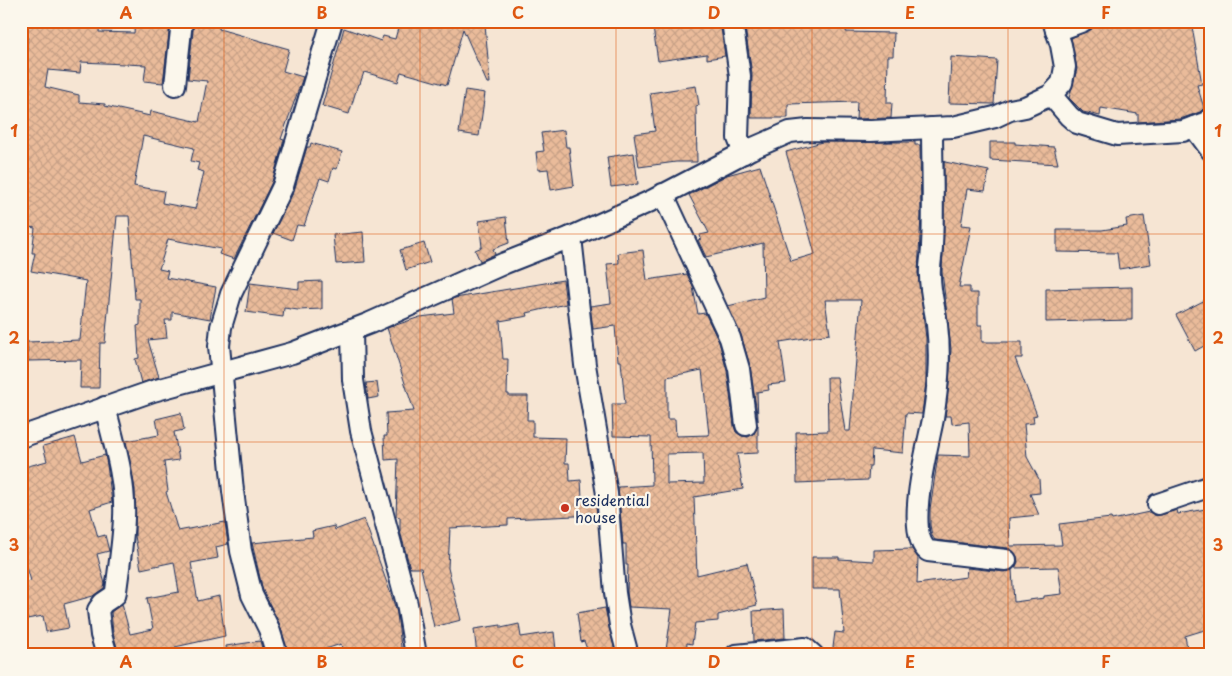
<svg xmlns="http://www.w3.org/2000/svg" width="1232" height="676" font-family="'Playpen Sans',sans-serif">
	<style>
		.building { fill: url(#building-cross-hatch); stroke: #1b2f5e; fill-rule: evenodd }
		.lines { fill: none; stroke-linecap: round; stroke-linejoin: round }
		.minor-casing { stroke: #1b2f5e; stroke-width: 24 }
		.minor { stroke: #fbf7ec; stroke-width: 20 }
		.grid { fill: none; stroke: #de5710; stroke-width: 1; stroke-opacity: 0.55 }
		.poi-dot { fill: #c8321e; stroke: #fbf7ec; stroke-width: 2 }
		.labels { text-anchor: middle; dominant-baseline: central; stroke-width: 4.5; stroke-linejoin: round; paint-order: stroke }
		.poi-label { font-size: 15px; fill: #1b2f5e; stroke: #fbf7ec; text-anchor: start }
		.neatline { fill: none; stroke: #de5710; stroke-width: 2 }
		.grid-label { font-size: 16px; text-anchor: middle; font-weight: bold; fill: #de5710 }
	</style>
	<defs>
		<pattern id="building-cross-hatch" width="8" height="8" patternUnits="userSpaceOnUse" patternTransform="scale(1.25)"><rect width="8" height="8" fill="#eabb9a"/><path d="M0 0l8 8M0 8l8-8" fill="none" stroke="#c8a187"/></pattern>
	</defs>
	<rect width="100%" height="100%" fill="#f6e5d3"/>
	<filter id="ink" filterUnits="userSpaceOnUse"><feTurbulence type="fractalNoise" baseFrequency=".02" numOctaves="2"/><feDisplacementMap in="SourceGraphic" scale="10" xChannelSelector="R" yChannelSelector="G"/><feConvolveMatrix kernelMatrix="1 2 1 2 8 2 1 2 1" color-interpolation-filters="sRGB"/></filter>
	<g filter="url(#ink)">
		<g class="building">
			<path d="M28 21 74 24V21H100L99 32 134 33 135 23 170 25 163 83 144 81 146 65 81 62 80 73 48 70 45 87 79 95V102L105 104V106L150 116 151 111 199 122 207 81 188 79 194 21H220L219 29 289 49 283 71 303 77 281 139 284 140 272 182 234 259 219 254 221 249 168 239 159 269 168 271 166 278 216 287 210 319 172 312V320H165L167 338 148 340 159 377 141 383 135 359 139 358 137 326 140 325V299H135L129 216H117L105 343H100L99 388H80L81 360 28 361 27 342 80 340 86 281 31 271 35 253H32L35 228 29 227 27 160H22L21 135V65H26ZM143 136 194 148 191 161 199 163 197 170 204 172 195 209 162 203 164 191 134 186Z"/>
			<polygon points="400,21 466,21 464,26 485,24 490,83 487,83 463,29 447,85 401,72 398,82 364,72 360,84 358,84 349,114 322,106 344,28 381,41 383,36 395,39"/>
			<polygon points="652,21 720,21 725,56 707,59 707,54 658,61"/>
			<polygon points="744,21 848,21 846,32 894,33 893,56 888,56 887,103 892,103 891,118 856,119 857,102 788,104 788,118 751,118 752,74"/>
			<polygon points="1095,21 1191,21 1202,84 1197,85 1204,108 1200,112 1180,119 1138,122 1138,114 1101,108 1100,116 1083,112 1069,98 1077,69 1071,38 1092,29"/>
			<polygon points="951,57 997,60 994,104 949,103"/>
			<polygon points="696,86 699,105 696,106 697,162 676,162 639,167 634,134 655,131 650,93"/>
			<polygon points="465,90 485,93 479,136 459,133"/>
			<polygon points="564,130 566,147 569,147 574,186 551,190 548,169 538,170 536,152 544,151 541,133"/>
			<polygon points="822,142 915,142 915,145 920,145 921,216 918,273 926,338 926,382 922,414 906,413 903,453 872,450 871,466 869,466 868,480 797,483 796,432 828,431 827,377 837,377 845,431 850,431 861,300 825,300 830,334 780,342 786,383 768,385 769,390 757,392 758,421 750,366 741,335 728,306 764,297 763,243 706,257 698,240 701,239 700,235 709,233 689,195 727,175 760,166 791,261 815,254 786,152"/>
			<polygon points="990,142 1015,142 1015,144 1054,147 1058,164 990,160"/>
			<polygon points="311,143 342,152 337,169 333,168 329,181 320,178 304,226 297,225 292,240 273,233 294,191 307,147 310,147"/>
			<polygon points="634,153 638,184 611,187 607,157"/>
			<polygon points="944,160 945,162 989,171 985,191 967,189 961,225 971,226 959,287 970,287 970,293 978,293 978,325 982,325 982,342 1022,342 1022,358 1015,358 1037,415 1033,416 1034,423 1024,424 1027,457 1039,479 1040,493 1030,494 1039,515 1009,518 1010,546 1062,545 1059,524 1111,518 1112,520 1149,512 1155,515 1161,515 1177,510 1178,514 1211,508 1211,628 1185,636 1187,647 1156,655 832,655 835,632 844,633 840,589 812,589 812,557 839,557 839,559 874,561 874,550 912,549 918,558 917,584 966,577 967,568 1005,572 1012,570 1014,602 1044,598 1044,596 1062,594 1058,567 1015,568 1018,562 1017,556 1013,551 1008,548 935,540 932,536 930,525 930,509 938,455 970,456 969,422 952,424 951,416 945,416 949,384 951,349 942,272 944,231"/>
			<polygon points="1144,216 1151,264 1119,269 1117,253 1057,252 1057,230 1102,230 1127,226 1126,219"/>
			<polygon points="506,217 509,243 493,249 495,254 480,261 475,250 482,247 479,221"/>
			<polygon points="363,232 365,262 336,264 333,235"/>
			<polygon points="424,243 430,262 406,270 400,250"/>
			<path d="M643 250 647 280 687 274 693 287 698 314 705 313 719 342 727 371 734 426 736 432 742 436 748 437 754 434 758 425V453L737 454 743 489 694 497 697 575 747 563 757 605 718 615V621L695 623 692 644 687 643 686 652 666 650 672 609 629 607 627 592 628 565H626V544H623L618 487 652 485 651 437 613 436 612 404H625L621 361H618L615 326 593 329 590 306 611 303 607 264 619 263 618 253ZM702 370 709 435 676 436 675 419H667V377ZM703 453 704 483 667 484V454Z"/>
			<polygon points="563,280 566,304 527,313 528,316 500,321 503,359 508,359 507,394 509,394 509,396 528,396 527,420 533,420 533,437 566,438 565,463 569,463 570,481 581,480 582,498 595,498 597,515 508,519 508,525 450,528 448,568 461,620 434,627 421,568 410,568 400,531 400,517 396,516 398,459 385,460 384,436 387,436 386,413 414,411 387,328 420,317 454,313 452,299 455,298"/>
			<polygon points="322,281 322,309 298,310 284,308 283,317 246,312 250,283 299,289 299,282"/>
			<polygon points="1132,287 1132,320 1046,322 1046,289"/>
			<polygon points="1211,297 1211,342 1195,351 1176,315"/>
			<polygon points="377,382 379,397 368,399 366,383"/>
			<polygon points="181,413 184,430 174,432 179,460 164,462 168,491 166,492 178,531 225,522 228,544 216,547 218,558 191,563 198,601 219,596 225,636 175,647 177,655 119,655 113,633 111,612 122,604 130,634 153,629 147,598 179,592 174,562 141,569 135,536 135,489 126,441 159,435 156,419"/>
			<polygon points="75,437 82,461 105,455 107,465 112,502 90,509 98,537 105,535 109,551 97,554 105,584 104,588 93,596 64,604 69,628 46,632 43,616 27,619 21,585 21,583 31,581 21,546 21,468 47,461 43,446"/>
			<polygon points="364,519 392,597 397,613 402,655 343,655 341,644 307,655 289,655 280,625 263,591 252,543 313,537 312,531 334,526 335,530"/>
			<polygon points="605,608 616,655 589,655 584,641 581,642 577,613"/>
			<polygon points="784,609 785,638 754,641 753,611"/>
			<polygon points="519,624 521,637 554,632 556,650 521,655 477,655 474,629 501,625 501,628"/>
			<polygon points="260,641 264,655 227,655 226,646"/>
		</g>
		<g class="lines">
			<defs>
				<g id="minor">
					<polyline points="732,21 740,76 738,138 744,153"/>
					<polyline points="1056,31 1083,21"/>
					<polyline points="175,85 182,21"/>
					<polyline points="1051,95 1069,116 1077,123 1117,135 1183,131 1207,122 1211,118"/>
					<polyline points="1194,127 1211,150"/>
					<path d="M932 128C932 167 934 206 932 246 932 256 929 266 930 276 930 293 935 308 937 325 941 358 938 386 933 419 928 446 904 533 928 551L1006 560"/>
					<polyline points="663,194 730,338 739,369 746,425"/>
					<polyline points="571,237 585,365 607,494 615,593 620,625 628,655"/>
					<polyline points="352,330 353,380 361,431 407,604 416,655"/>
					<path d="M105 407C114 443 126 481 124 518 123 542 119 567 116 591L115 595 103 603 98 610 101 635 107 655"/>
					<polyline points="21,437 153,391 292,353 370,323 505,263 571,237 653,200 751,149 790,132 808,130 871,131 953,127 995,117 1010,110 1025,107 1051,95 1062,83 1065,67 1061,45 1053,21"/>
					<polyline points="1158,504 1211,486"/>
					<polyline points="277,655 269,629 252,595 241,551 233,491 219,346 221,327 231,294 283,186 332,21"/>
					<polyline points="736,655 805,648 813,655"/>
				</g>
			</defs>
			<use href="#minor" class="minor-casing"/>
			<use href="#minor" class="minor"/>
		</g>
	</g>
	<path class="grid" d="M224 21V655M420 21V655M616 21V655M812 21V655M1008 21V655M21 234H1211M21 442H1211"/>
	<circle class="poi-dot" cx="565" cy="508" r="5"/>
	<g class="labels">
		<g class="poi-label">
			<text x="575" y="499">residential<tspan x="575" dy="17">house</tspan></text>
		</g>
	</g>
	<rect width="1232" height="676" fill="none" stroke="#fbf7ec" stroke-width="55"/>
	<rect x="28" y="28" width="1176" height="620" class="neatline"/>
	<g class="grid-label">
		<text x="126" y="19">A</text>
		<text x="322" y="19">B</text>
		<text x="518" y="19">C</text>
		<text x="714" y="19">D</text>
		<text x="910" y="19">E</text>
		<text x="1106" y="19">F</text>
		<text x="14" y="137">1</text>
		<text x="1218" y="137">1</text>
		<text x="14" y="344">2</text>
		<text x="1218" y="344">2</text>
		<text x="14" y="551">3</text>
		<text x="1218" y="551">3</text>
		<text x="126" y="668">A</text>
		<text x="322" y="668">B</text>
		<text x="518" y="668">C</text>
		<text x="714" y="668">D</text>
		<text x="910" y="668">E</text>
		<text x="1106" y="668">F</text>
	</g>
</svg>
